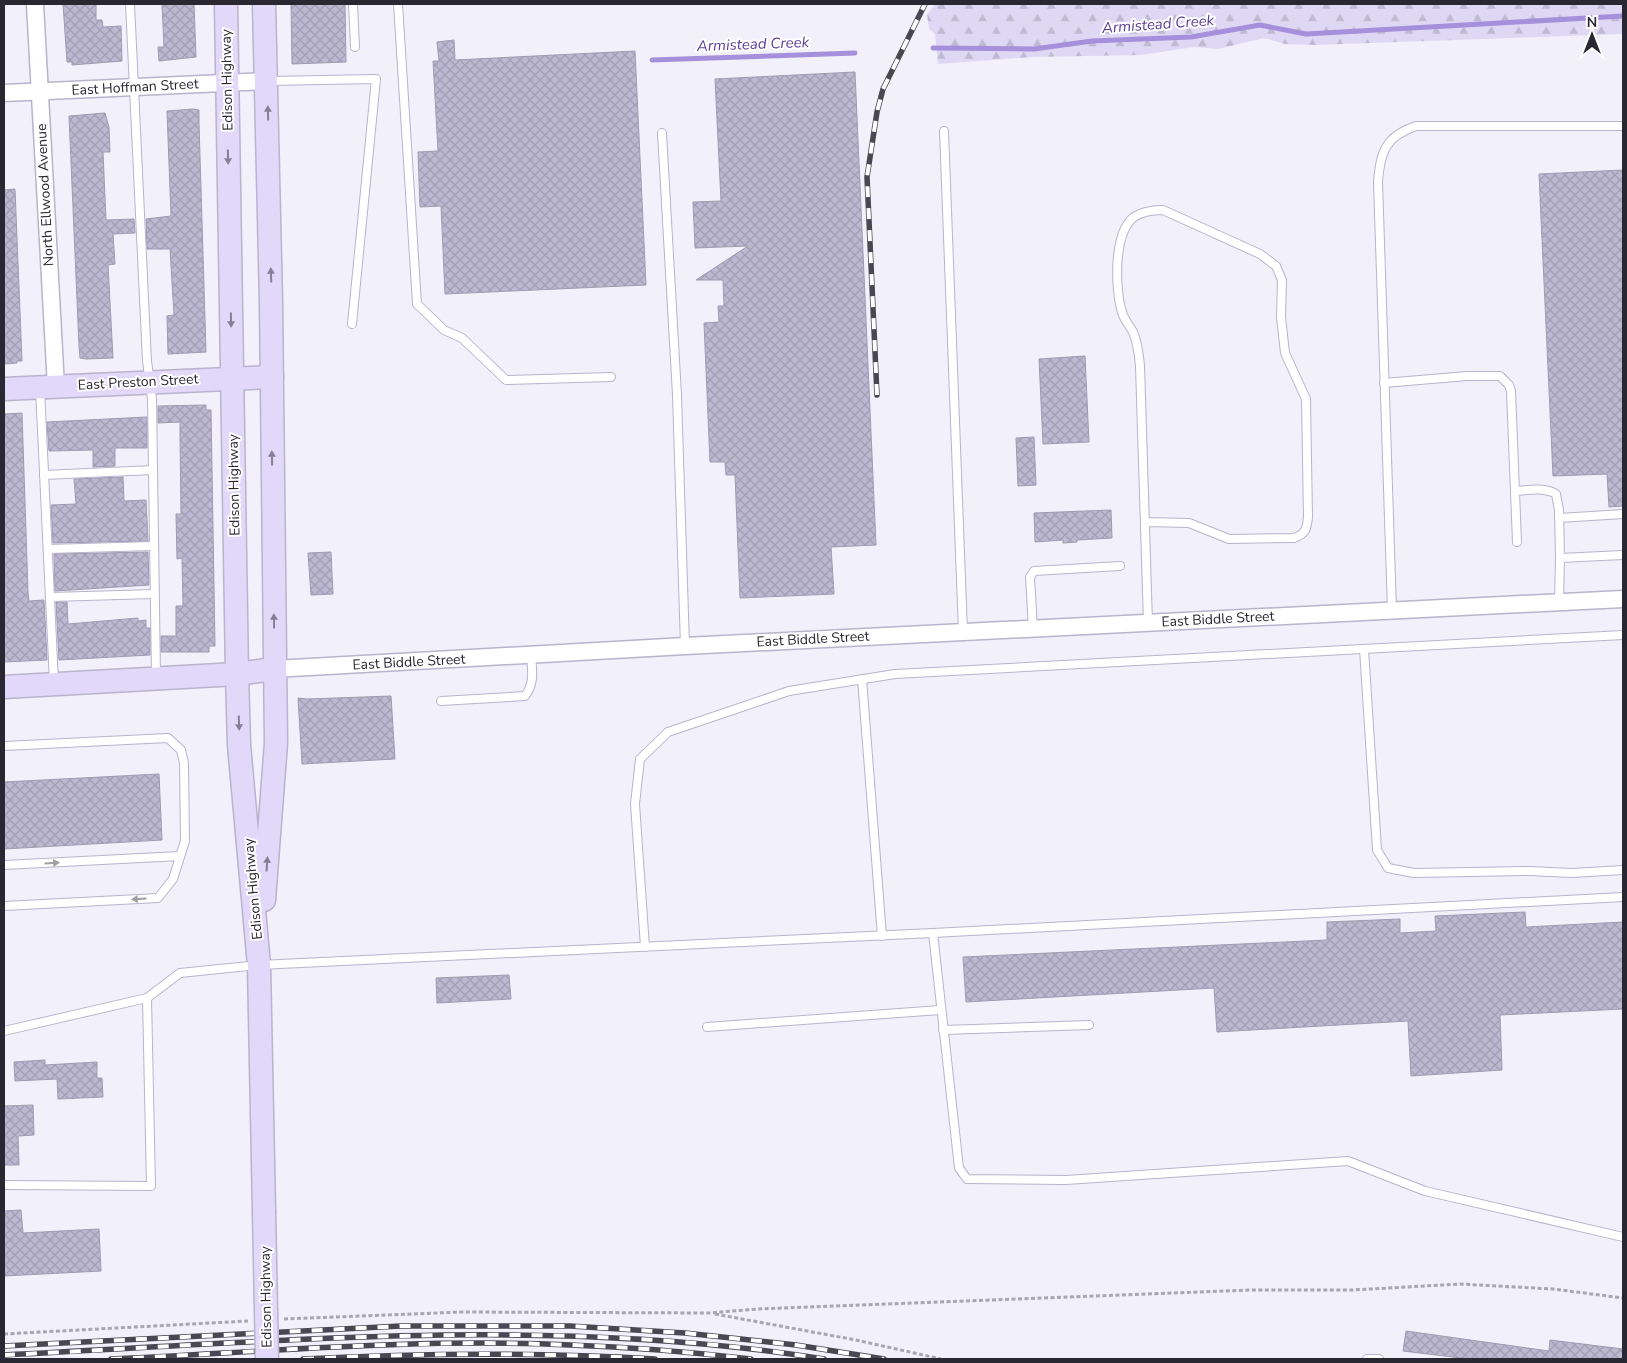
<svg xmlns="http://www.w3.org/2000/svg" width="1627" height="1363" font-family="'Nunito Sans',sans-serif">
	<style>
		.forest { fill: url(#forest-firs) }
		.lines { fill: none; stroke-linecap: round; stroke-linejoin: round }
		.stream { stroke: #a591db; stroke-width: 5 }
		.building { fill: url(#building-cross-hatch); stroke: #a09ab2 }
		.lane-casing { stroke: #b9b3cc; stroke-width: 10 }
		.street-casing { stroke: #b9b3cc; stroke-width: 19 }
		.secondary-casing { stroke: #b9b3cc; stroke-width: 25 }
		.path { stroke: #a8a6b1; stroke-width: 3; stroke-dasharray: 4 2.5; stroke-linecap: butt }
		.lane { stroke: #fff; stroke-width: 8 }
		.street { stroke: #fff; stroke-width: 16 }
		.secondary { stroke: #e2d9fa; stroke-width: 22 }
		.rail-casing { stroke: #494751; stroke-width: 5.5 }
		.rail { stroke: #fff; stroke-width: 4; stroke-dasharray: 11; stroke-linecap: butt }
		.secondary-bridge-casing { stroke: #b9b3cc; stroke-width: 25; stroke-linecap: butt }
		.secondary-bridge { stroke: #e2d9fa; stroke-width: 22 }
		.oneway { fill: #868096 }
		.oneway2 { fill: #9f9ea2 }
		.labels { text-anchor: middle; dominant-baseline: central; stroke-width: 4; stroke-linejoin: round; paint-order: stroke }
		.street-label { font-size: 14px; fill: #292731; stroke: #fff }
		.water-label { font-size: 15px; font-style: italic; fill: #5e4199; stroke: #fff }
	</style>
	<defs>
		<pattern id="forest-firs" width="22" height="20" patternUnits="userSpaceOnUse" patternTransform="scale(1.25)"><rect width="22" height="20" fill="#dfd8f4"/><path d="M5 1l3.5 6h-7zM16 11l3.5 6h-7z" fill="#bfb9d2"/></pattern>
		<pattern id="building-cross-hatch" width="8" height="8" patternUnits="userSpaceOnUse" patternTransform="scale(1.25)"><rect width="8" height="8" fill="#bdb8d1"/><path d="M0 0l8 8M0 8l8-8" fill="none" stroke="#a29eb4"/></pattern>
	</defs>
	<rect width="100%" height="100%" fill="#f2f0fb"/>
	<polygon class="forest" points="935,4 1623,4 1623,34 1314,45 1285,44 1264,38 1218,49 1194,47 1141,55 1032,57 938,64 935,34 929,29 927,15"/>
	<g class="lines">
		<g class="stream">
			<polyline points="933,48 1034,49 1092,41 1191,37 1260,25 1306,34 1623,16"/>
			<polyline points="652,60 855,53"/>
		</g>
	</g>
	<g class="building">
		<polygon points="63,4 96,4 96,20 102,20 103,27 121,26 122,61 72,65 72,62 67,62"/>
		<polygon points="162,4 194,4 196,57 159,61 158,47 164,47"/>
		<polygon points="291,4 345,4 346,62 292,64"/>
		<polygon points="454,40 455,60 635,51 646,285 445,294 441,206 420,207 418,152 438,151 433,61 439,61 437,42"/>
		<polygon points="855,72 876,545 831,547 834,594 740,598 735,475 726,475 725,462 710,462 704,323 719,322 718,306 724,306 723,280 696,280 748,246 695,248 693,202 721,201 715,79"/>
		<polygon points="193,109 199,110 199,124 206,352 168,354 167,316 174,315 170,249 147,249 146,219 171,216 167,111"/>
		<polygon points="105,113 109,127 110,152 103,152 106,220 134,219 135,233 113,234 115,264 108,265 113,358 86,359 80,358 79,346 69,116"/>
		<polygon points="1623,170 1623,506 1609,507 1607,474 1553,476 1539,174"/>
		<polygon points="15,189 22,361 17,361 17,363 4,364 4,190"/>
		<polygon points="1085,356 1089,442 1043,444 1039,359"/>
		<polygon points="206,405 206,410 211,410 215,646 209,646 209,652 161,652 161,636 176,636 176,606 183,606 182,558 177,559 176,514 181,514 180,436 180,422 158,423 158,406"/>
		<polygon points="22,413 28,592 29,601 44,600 47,660 4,662 4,414"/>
		<polygon points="147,417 147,448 115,448 115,466 93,467 93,450 49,451 47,422"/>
		<polygon points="1034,437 1036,485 1018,486 1016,438"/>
		<polygon points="123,477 124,501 146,500 148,541 53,543 51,505 76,504 74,479"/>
		<polygon points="1111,510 1112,538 1077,540 1077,542 1063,543 1063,540 1035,542 1034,513"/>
		<polygon points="148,552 149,585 55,591 54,554"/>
		<polygon points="331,552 333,594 311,595 308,553"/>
		<polygon points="56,602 67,602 68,624 138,618 138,621 146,620 146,628 150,628 150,655 59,660"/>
		<polygon points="391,696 395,759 302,764 298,698 307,699"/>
		<polygon points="159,774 162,840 4,849 4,782"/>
		<polygon points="1525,912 1526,927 1623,922 1623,1009 1500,1015 1502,1070 1411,1076 1408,1021 1217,1032 1214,988 966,1002 963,957 1327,940 1327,922 1400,919 1400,933 1436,931 1435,916"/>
		<polygon points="509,975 511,999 437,1003 436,978"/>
		<polygon points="45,1060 45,1065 97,1062 97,1078 102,1078 103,1097 58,1099 57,1079 15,1081 14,1062"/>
		<polygon points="33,1105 34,1135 18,1136 19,1165 4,1165 4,1106"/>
		<polygon points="21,1210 23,1233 99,1229 101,1271 4,1276 4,1211"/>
		<polygon points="1406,1331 1549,1351 1550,1340 1623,1349 1623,1359 1469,1359 1403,1351"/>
	</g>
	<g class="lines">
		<defs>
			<g id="lane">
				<polyline points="130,4 147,361 152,399 156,676"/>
				<polyline points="353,4 355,47"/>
				<polyline points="398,4 417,304 444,330 462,338 506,380 611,377"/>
				<polyline points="269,81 376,79 352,324"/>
				<polyline points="944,131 963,632"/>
				<polyline points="662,133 677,395 685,646"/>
				<polyline points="1384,383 1467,376 1500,376 1509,385 1511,391 1517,542"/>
				<polyline points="40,389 54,682"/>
				<polyline points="44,475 153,470"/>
				<path d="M1516 491C1529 490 1544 487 1556 494L1559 510 1560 558"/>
				<polyline points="1559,518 1623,514"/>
				<path d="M1146 522 1189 523 1229 539 1294 538C1306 534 1307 528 1308 517L1306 399 1285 353 1281 317 1282 280 1276 266 1260 254 1163 210C1153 210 1143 211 1134 217 1113 233 1115 290 1122 312 1124 320 1130 326 1133 332 1138 343 1139 355 1140 366L1148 623"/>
				<polyline points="48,549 153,546"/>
				<polyline points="51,597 154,594"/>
				<polyline points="1559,602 1560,558 1623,555"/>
				<path d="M1392 610 1378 182C1380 152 1386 136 1416 126H1623"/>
				<polyline points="1033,629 1030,577 1034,571 1120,566"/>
				<polyline points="1364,649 1377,850 1388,868 1414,873 1529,871 1572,873 1623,870"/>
				<polyline points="862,679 882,936"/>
				<path d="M441 701 525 696C535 683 532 670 531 655"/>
				<polyline points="4,746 168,738 181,750 184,763 185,841 173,879 158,898 4,906"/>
				<polyline points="4,865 180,856"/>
				<polyline points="933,933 959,1168 967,1179 1066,1180 1348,1161 1425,1191 1623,1237"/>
				<polyline points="645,947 635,804 640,759 668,732 789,691 895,674 1623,635"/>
				<polyline points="707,1027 940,1010"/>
				<polyline points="943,1030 1089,1025"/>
				<polyline points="4,1031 147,998 180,973 259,965 933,933 1623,897"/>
				<polyline points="4,1185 151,1186 147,998"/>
				<polyline points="1367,1359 1379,1359"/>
			</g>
			<g id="street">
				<polyline points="35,4 56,387"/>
				<polyline points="4,93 267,81"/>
				<polyline points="274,669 685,646 1623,599"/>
			</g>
			<g id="secondary">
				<polyline points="226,4 237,674 239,745 259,965 264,1211"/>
				<polyline points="264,4 271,302 276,743 264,900"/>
				<polyline points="4,389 272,377"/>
				<polyline points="4,687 237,674 274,669"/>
			</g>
		</defs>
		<use href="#lane" class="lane-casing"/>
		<use href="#street" class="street-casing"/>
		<use href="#secondary" class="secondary-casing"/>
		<g class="path">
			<polyline points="715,1314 856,1340 941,1359"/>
			<polyline points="284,1319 462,1312 709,1313 758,1309 1249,1290 1353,1290 1460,1284 1553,1289 1623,1298"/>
			<polyline points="4,1334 248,1321"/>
		</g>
		<use href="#lane" class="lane"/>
		<use href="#street" class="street"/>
		<use href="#secondary" class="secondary"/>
		<defs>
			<g id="rail">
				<polyline points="877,395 867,177 877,112 883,89 925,4"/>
				<polyline points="4,1346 401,1326 570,1326 685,1333 796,1345 884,1359"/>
				<path d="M4 1355C277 1342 553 1315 824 1359"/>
				<path d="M111 1359C263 1352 417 1338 570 1345 630 1347 691 1352 751 1359"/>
				<path d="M303 1359C421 1353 537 1352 655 1359"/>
			</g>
		</defs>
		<use href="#rail" class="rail-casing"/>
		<use href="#rail" class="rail"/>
		<defs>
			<polyline id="secondary-bridge" points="264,1211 267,1359"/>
		</defs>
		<use href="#secondary-bridge" class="secondary-bridge-casing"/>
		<use href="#secondary-bridge" class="secondary-bridge"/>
	</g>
	<defs><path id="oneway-solid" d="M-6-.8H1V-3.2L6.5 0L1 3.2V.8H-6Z" transform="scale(1.25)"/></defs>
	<g class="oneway">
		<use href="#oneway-solid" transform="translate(268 113) rotate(-91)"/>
		<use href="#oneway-solid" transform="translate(228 157) rotate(89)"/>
		<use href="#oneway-solid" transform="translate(271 275) rotate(-92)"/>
		<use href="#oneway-solid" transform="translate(231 320) rotate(89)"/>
		<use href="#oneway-solid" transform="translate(272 458) rotate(-91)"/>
		<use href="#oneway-solid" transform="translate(274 621) rotate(-91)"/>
		<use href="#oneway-solid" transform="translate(239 723) rotate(88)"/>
		<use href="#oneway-solid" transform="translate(267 864) rotate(-86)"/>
	</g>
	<g class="oneway2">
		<use href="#oneway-solid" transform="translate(52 863) rotate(-3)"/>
		<use href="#oneway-solid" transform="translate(139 899) rotate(177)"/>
	</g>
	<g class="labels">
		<g class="street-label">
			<text transform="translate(227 80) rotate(-91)">Edison Highway</text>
			<text transform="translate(135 87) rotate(-3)">East Hoffman Street</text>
			<text transform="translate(45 195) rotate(-93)">North Ellwood Avenue</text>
			<text transform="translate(138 382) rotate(-3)">East Preston Street</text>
			<text transform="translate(234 485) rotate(-91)">Edison Highway</text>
			<text transform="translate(1218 619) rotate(-3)">East Biddle Street</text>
			<text transform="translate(813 639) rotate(-3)">East Biddle Street</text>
			<text transform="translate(409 662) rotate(-3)">East Biddle Street</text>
			<text transform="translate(253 889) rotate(-95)">Edison Highway</text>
			<text transform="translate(266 1297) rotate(-91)">Edison Highway</text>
		</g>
		<g class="water-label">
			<text transform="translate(1158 24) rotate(-4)">Armistead Creek</text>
			<text transform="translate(753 44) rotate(-2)">Armistead Creek</text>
		</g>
	</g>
	<rect width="1627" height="1363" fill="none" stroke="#292731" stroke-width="10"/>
	<g transform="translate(1592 35)" stroke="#ffffff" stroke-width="4" paint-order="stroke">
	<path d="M0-4L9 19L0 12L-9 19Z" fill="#292731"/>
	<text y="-8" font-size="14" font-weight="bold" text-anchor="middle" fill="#292731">N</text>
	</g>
</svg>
